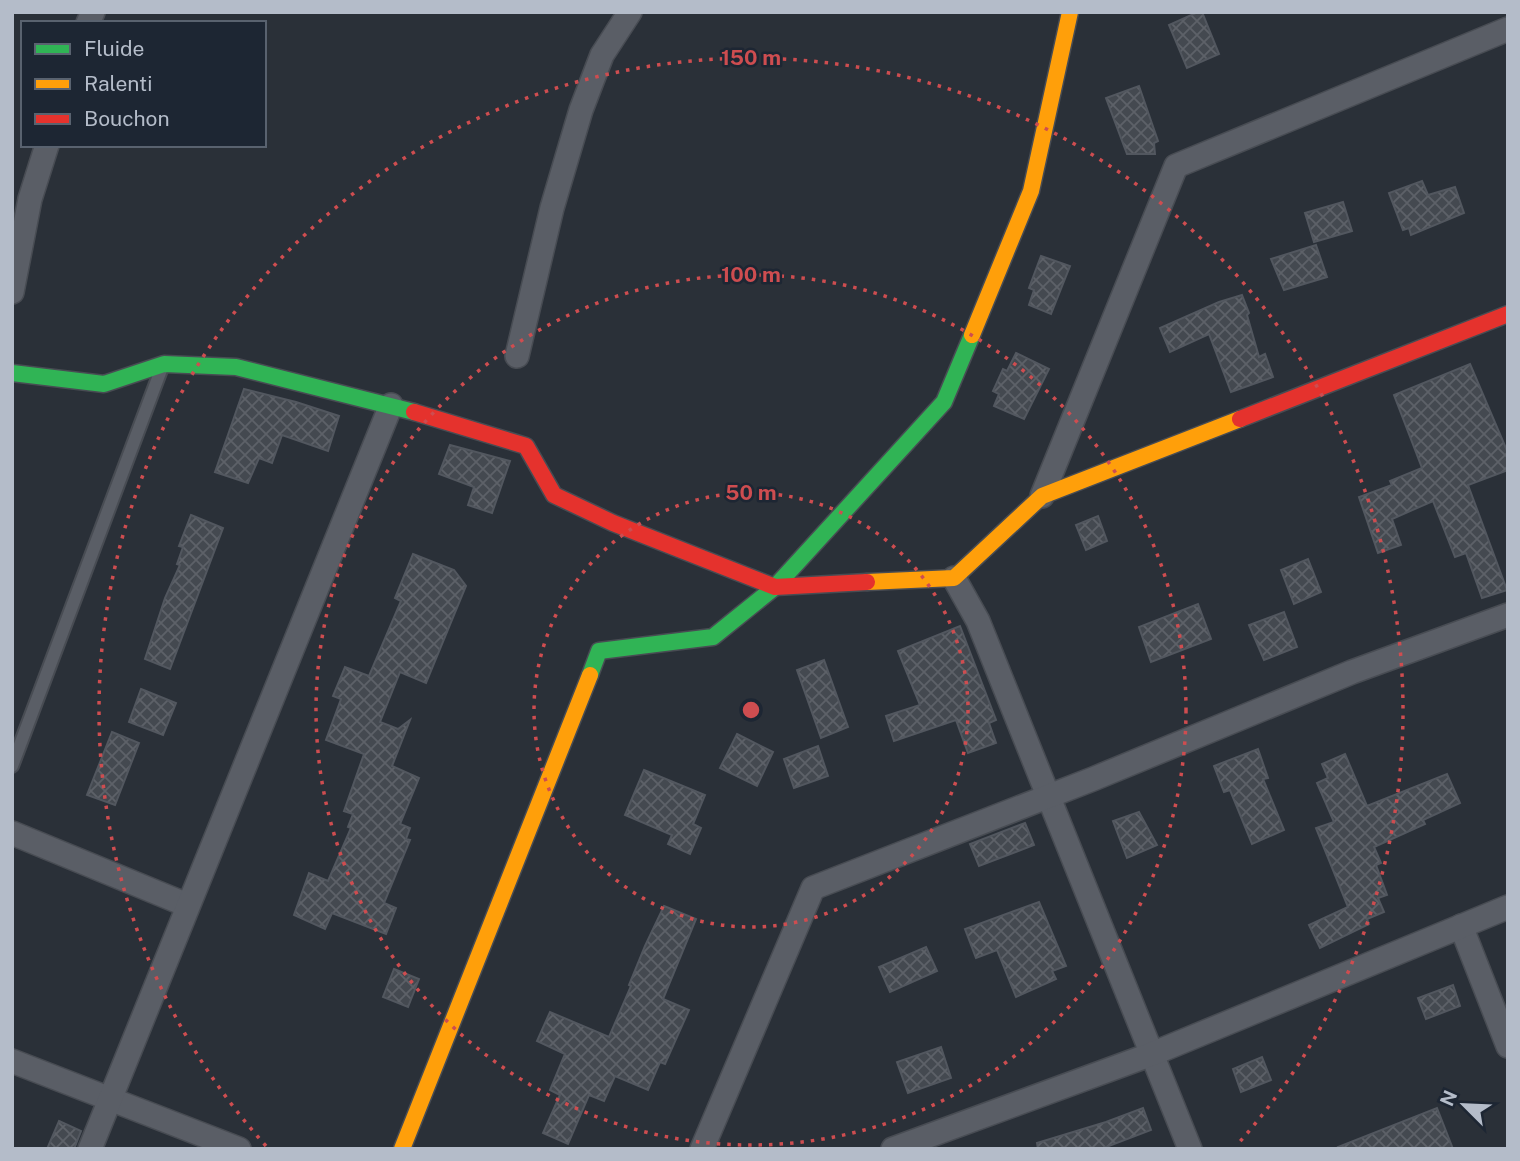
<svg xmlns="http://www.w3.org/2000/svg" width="1520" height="1161" font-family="'Public Sans',sans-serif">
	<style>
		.building { fill: url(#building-cross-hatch); stroke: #52575f; stroke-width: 2 }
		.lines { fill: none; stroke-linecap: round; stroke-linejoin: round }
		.lane-casing { stroke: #484c53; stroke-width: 16 }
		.street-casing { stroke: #484c53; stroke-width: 26 }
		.fast-casing { stroke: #484c53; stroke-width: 19 }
		.slow-casing { stroke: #484c53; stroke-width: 19 }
		.jam-casing { stroke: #484c53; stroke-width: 19 }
		.lane { stroke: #5a5e66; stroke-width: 12 }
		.street { stroke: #5a5e66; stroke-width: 23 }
		.fast { stroke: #30b455; stroke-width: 16 }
		.slow { stroke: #ff9f0a; stroke-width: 16 }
		.jam { stroke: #e5322d; stroke-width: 16 }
		.ring { fill: none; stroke: #ce4d50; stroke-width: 3.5; stroke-dasharray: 3.5 7 }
		.centre { fill: #ce4d50; stroke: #1d2633; stroke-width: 3.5 }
		.ring-label { font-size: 21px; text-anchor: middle; font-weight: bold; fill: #ce4d50; stroke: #1d2633; stroke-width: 5; stroke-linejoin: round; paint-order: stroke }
	</style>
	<defs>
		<pattern id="building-cross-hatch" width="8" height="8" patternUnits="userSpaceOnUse" patternTransform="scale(1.75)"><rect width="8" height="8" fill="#444950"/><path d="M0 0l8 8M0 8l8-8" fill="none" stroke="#5d6168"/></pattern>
	</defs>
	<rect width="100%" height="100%" fill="#2a3038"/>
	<g class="building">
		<polygon points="1198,12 1202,12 1219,54 1187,68 1169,25"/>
		<polygon points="1139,86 1158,141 1154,143 1155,154 1127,154 1106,98"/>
		<polygon points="1422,181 1428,195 1455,187 1464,213 1411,235 1409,228 1403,230 1389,193"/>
		<polygon points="1343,202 1352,231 1314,242 1305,213"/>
		<polygon points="1316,245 1327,277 1284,290 1271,259"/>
		<polygon points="1041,256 1070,266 1051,314 1029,305 1034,290 1029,288"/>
		<polygon points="1242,295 1249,313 1247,315 1259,357 1265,354 1273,377 1231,392 1209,334 1170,352 1160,328 1219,302"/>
		<polygon points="1016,353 1049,369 1024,419 994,406 999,394 993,391 1003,369 1007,371"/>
		<polygon points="1470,364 1508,453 1508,470 1468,485 1507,590 1482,598 1466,553 1455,557 1433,501 1392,519 1401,545 1378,553 1359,497 1392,485 1390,481 1422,468 1394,395"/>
		<polygon points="244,389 296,402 339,416 328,451 282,435 272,463 259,458 248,483 215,472"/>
		<polygon points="450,445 510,461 492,513 468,505 474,487 439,474"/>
		<polygon points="191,515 223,528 170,669 145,659 165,598 180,565 177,564 183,547 179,546"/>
		<polygon points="1098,516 1107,541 1086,550 1076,525"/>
		<polygon points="413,554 454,570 466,586 426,683 400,672 380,722 398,729 410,720 392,766 419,778 400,824 410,828 406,839 410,840 384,903 396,908 386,934 332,913 325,929 294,915 309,873 328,881 351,828 348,827 353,814 344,811 364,754 326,740 341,699 333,696 345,667 369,676 401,601 395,598"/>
		<polygon points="1308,559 1321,592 1294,604 1281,570"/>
		<polygon points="1198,604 1211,639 1151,662 1139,627"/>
		<polygon points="1284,612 1297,647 1264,660 1249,625"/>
		<polygon points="960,626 996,720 989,723 996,743 968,753 956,720 894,741 886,716 920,705 898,651"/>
		<polygon points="824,660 848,727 821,738 797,670"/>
		<polygon points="141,689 176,703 163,735 129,722"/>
		<polygon points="112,732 139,743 115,805 87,795"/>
		<polygon points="737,734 773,752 757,786 720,768"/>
		<polygon points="818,746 828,776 794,788 784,759"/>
		<polygon points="1258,749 1268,778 1263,779 1284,830 1252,844 1230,790 1224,792 1214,766"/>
		<polygon points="1345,754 1367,806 1447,774 1460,803 1423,820 1425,824 1374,847 1381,863 1376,865 1387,895 1378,898 1384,912 1367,919 1369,924 1320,948 1309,925 1348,907 1316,828 1334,822 1317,783 1328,778 1322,764"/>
		<polygon points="644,770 705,795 693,824 701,828 690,854 668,844 672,835 625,815"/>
		<polygon points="1139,812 1157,845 1127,858 1113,821"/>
		<polygon points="1025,823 1034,845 979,866 970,844"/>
		<polygon points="1039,902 1066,966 1052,971 1056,979 1016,997 997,950 976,958 965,929"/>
		<polygon points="664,906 696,919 663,999 689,1010 665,1064 660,1062 648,1090 615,1076 604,1101 589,1095 568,1144 543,1133 560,1095 550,1090 565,1054 537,1041 550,1012 609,1037 631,986 629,985 645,946"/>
		<polygon points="926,947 937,971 890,992 879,967"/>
		<polygon points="394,969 419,979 408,1007 383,997"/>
		<polygon points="1453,985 1460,1006 1426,1019 1418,998"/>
		<polygon points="941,1047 951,1078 908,1093 897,1062"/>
		<polygon points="1262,1057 1271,1080 1241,1092 1233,1069"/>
		<polygon points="1143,1108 1151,1130 1101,1149 1038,1149 1037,1143 1106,1122"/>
		<polygon points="1437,1108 1453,1149 1339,1149 1338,1147"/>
		<polygon points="59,1121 81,1131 74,1149 47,1149"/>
	</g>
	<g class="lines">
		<defs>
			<polyline id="lane" points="12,766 161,370"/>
			<g id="street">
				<polyline points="88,23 93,12"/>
				<polyline points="12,292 30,199 47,145"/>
				<polyline points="517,356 552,208 581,110 602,55 630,12"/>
				<polyline points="1042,496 1176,166 1508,29"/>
				<polyline points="954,578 978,621 1190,1149"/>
				<polyline points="12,833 187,905"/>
				<polyline points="1461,926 1508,1046"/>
				<polyline points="12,1061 239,1149"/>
				<polyline points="90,1149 391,405"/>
				<polyline points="702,1149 813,888 1093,779 1352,672 1508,615"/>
				<polyline points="893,1149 1152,1054 1508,907"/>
			</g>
			<g id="fast">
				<polyline points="12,373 104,384 164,364 236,367 414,412"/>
				<polyline points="590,675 599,651 713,637 775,587 944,402 972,335"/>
			</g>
			<g id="slow">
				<polyline points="972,335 1031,191 1070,12"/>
				<polyline points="867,582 954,578 1042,496 1240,419"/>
				<polyline points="402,1149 590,675"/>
			</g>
			<g id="jam">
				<polyline points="414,412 526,446 554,495 613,523 775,587 867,582"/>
				<polyline points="1240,419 1508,314"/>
			</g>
		</defs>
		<use href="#lane" class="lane-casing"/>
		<use href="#street" class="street-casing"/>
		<use href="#fast" class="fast-casing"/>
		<use href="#slow" class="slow-casing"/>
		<use href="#jam" class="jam-casing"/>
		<use href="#lane" class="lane"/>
		<use href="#street" class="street"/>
		<use href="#fast" class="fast"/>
		<use href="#slow" class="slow"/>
		<use href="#jam" class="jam"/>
	</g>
	<g class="ring">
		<circle cx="751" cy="710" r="217"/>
		<circle cx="751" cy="710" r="435"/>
		<path d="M266 1146A652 652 0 1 1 1236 1146"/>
	</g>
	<circle cx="751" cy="710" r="10" class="centre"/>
	<g class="ring-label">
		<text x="751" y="65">150 m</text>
		<text x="751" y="282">100 m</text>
		<text x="751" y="500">50 m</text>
	</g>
	<rect width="1520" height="1161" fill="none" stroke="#b4bcc9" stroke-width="28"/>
	<rect x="21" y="21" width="245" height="126" fill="#1d2633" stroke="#59626f" stroke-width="2"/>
	<rect x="35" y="44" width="35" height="10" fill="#30b455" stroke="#59626f" stroke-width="2"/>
	<text x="84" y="56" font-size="21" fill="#b4bcc9">Fluide</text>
	<rect x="35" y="79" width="35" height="10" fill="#ff9f0a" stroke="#59626f" stroke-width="2"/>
	<text x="84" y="91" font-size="21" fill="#b4bcc9">Ralenti</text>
	<rect x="35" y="114" width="35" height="10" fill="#e5322d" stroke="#59626f" stroke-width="2"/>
	<text x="84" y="126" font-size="21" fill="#b4bcc9">Bouchon</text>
	<g transform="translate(1464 1105) rotate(294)" stroke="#1d2633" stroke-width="5" paint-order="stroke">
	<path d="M0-5L12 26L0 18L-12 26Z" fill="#b4bcc9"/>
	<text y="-10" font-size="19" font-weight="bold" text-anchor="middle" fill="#b4bcc9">N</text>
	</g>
</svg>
